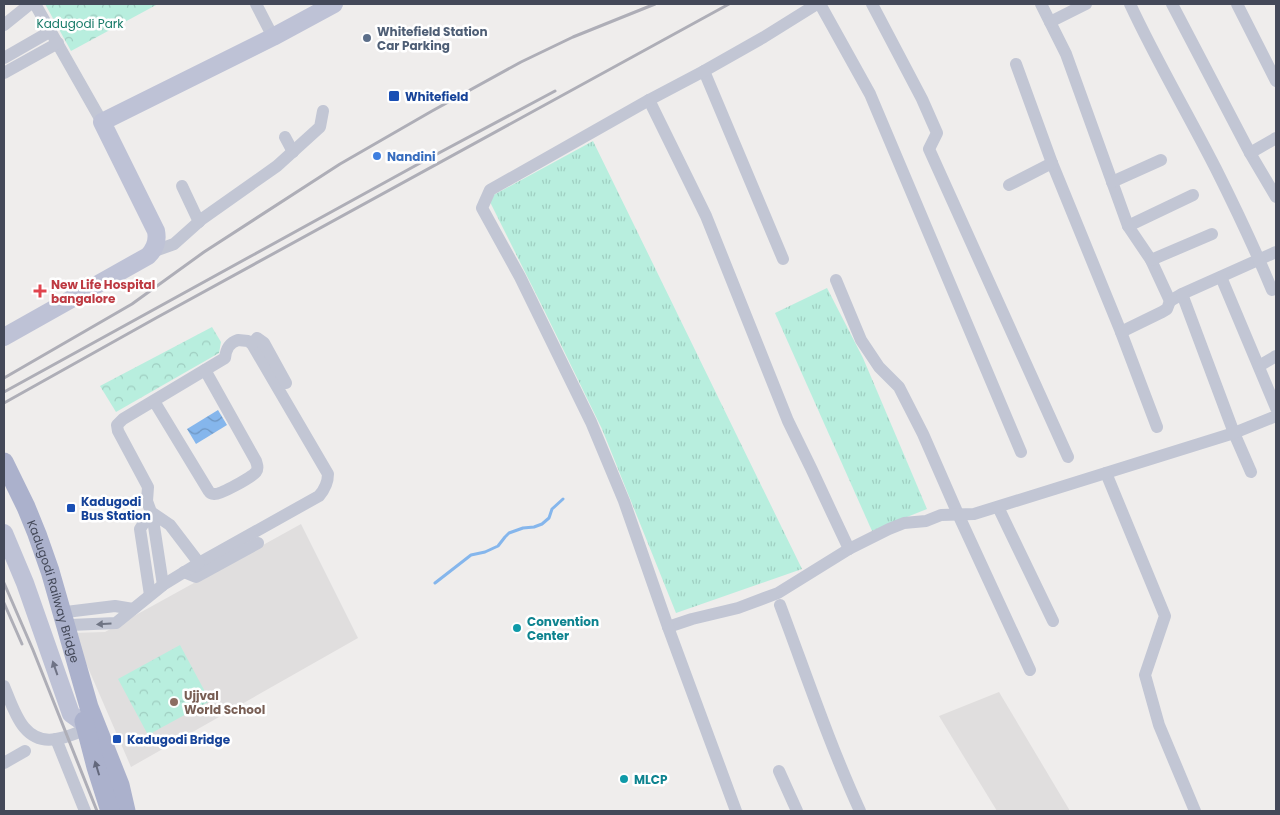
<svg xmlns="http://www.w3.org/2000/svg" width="1280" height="815" font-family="Poppins,sans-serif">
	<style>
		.education { fill: #e0dede }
		.grass { fill: url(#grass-tufts) }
		.park { fill: url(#park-crowns) }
		.water { fill: url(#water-waves) }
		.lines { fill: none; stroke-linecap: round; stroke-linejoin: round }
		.stream { stroke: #85b6ec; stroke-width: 3 }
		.street { stroke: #c2c6d4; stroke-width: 12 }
		.secondary { stroke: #bec2d6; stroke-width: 18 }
		.primary { stroke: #abb1cc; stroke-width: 19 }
		.rail { stroke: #aeaeb7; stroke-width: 3 }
		.oneway { fill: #707584 }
		.oneway2 { fill: #6f7385 }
		.oneway3 { fill: #63687c }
		.service-dot { fill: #5c6f8a; stroke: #fff; stroke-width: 2 }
		.transit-dot { fill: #1a4fb4; stroke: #fff; stroke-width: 2 }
		.shop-dot { fill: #3f7fe0; stroke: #fff; stroke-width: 2 }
		.health-dot { fill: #e0444e; stroke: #fff; stroke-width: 2 }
		.culture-dot { fill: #0f9aa8; stroke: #fff; stroke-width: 2 }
		.education-dot { fill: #8d6e63; stroke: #fff; stroke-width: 2 }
		.labels { text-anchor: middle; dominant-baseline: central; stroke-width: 5; stroke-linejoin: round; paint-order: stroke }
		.park-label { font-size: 12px; fill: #167a67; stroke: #fff }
		.service-label { font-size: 12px; font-weight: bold; fill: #4e5e75; stroke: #fff; text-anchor: start }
		.transit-label { font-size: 12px; font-weight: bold; fill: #164399; stroke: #fff; text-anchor: start }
		.shop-label { font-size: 12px; font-weight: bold; fill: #366cbe; stroke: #fff; text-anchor: start }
		.health-label { font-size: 12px; font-weight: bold; fill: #be3a42; stroke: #fff; text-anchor: start }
		.street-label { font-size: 12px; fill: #444959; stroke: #fff }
		.culture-label { font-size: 12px; font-weight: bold; fill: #0d838f; stroke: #fff; text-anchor: start }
		.education-label { font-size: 12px; font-weight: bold; fill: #785e54; stroke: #fff; text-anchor: start }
	</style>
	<defs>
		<pattern id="grass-tufts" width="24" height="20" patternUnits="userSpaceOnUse" patternTransform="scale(1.25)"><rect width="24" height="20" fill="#b8eede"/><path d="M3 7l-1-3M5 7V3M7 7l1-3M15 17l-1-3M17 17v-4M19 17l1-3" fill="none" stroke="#9fcec1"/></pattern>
		<pattern id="park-crowns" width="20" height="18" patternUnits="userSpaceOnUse" patternTransform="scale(1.25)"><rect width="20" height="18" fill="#b8eede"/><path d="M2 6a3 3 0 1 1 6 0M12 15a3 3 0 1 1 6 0" fill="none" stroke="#9fcec1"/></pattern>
		<pattern id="water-waves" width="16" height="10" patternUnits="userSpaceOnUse" patternTransform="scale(1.25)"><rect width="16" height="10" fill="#85b6ec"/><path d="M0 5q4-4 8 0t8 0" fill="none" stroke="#6e96c2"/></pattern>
	</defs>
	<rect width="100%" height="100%" fill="#efedec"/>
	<g class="education">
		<polygon points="301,524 358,638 131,767 73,633 105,632"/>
		<polygon points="999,692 1070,811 997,811 939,716"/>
	</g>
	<g class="grass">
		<polygon points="593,141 802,569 676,613 602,429 545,312 488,198"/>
		<polygon points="827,288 863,358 927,509 872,531 775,313"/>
	</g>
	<g class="park">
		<polygon points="45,4 158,4 71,51"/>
		<polygon points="212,327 221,342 219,353 116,412 100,386"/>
		<polygon points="180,645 210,701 148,735 118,679"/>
	</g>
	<polygon class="water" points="218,410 227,425 196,444 187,429"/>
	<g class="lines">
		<polyline class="stream" points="435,583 471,555 485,552 498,546 505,537 509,533 523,528 534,527 542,524 549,518 552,509 563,499"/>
		<g class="street">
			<polyline points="35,4 102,122"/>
			<polyline points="256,4 273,37"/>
			<polyline points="820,4 870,94 1021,452"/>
			<polyline points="872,4 922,99 937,133 929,149 1068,457"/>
			<polyline points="1041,4 1066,54 1128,226 1151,260 1170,301 1182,294 1276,252"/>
			<path d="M1130 4C1156 60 1188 114 1216 169 1236 209 1255 249 1272 290"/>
			<polyline points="1172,4 1250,153 1276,197"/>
			<polyline points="1237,4 1276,81"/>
			<polyline points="1050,22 1086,4"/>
			<polyline points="4,25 30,4"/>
			<polyline points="4,58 51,31"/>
			<polyline points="1016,64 1052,163 1121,332 1157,427"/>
			<polyline points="704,71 783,259"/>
			<polyline points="4,73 58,43"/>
			<polyline points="649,100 706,216 788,421 811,468 832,513 849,549"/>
			<polyline points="285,137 293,152"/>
			<polyline points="1250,153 1276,138"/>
			<polyline points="1112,182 1161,160"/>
			<polyline points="1009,185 1052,163"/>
			<polyline points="182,186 199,222"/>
			<polyline points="1128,226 1193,195"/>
			<polyline points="152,252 174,244 202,219 277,166 320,127 323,111"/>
			<polyline points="1151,260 1212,234"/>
			<polyline points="1221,277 1276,408"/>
			<polyline points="836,280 861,340 879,367 899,387 923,434 958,514 1030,670"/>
			<polyline points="1182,294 1234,433 1251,472"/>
			<polyline points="1121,332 1162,312 1167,309 1170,301"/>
			<path d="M238 340 248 341 252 344 328 474C328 483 325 489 319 496L199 563 170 525 151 512 147 501 148 487 118 431 117 425 123 419 225 358C226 349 229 343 238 340Z"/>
			<polyline points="252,344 257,338 264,343 286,383"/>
			<polyline points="1259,366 1276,356"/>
			<path d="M154 401 208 490C210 493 210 494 214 494 220 495 252 477 256 472 259 468 257 465 256 461L205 370"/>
			<polyline points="1106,473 1165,616 1145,675 1159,725 1195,811"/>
			<polyline points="998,507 1053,621"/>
			<polyline points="154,526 163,585"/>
			<polyline points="184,572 196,577 258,543"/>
			<polyline points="150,595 140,529 151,512"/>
			<path d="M780 605C806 674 829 743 860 811"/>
			<polyline points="66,612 115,606 133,609"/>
			<polyline points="70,625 116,623 163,585 199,563"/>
			<polyline points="668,627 692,619 738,608 778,593 849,549 889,529 904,523 926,521 941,515 974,514 1234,433 1276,416"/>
			<path d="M4 686C14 710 23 745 56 739 66 738 76 733 85 730"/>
			<polyline points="56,739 85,811"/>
			<polyline points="4,763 25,751"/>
			<polyline points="779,771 797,811"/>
			<polyline points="736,811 668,627 624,501 591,422 520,277 482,208 490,190 649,100 704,71 764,37 817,4"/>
		</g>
		<g class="secondary">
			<path d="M4 337 148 256C155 249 158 241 156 231L102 122 273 37 334 4"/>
			<polyline points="4,533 25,583 71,714 85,724"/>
		</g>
		<g class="primary">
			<path id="s1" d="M4 462 26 507 37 534 50 571 89 707 120 785 126 811"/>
			<polyline points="84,721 96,767 110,811"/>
		</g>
		<g class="rail">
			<polyline points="4,378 132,304 204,252 340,164 432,111 521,62 573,37 655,4"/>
			<polyline points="4,392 422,162 555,91"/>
			<polyline points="4,403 156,318 729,4"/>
			<polyline points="4,583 33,650 97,811"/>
			<polyline points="4,603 22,644"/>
		</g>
	</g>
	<defs><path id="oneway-solid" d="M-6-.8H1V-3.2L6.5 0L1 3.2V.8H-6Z" transform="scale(1.25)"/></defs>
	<use class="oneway" href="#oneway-solid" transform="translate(104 624) rotate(177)"/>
	<use class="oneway2" href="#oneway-solid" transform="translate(55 668) rotate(-109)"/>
	<use class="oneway3" href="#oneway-solid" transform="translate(97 768) rotate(-107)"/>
	<circle class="service-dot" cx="367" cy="38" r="5"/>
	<g class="transit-dot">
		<rect x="388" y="90" width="12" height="12" rx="2.5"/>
		<rect x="66" y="503" width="10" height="10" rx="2.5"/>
		<rect x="112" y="734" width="10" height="10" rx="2.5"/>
	</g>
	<circle class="shop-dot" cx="377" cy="156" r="5"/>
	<path class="health-dot" d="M37.5 283.5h5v5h5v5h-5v5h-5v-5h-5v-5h5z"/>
	<g class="culture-dot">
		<circle cx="517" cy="628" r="5"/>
		<circle cx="624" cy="779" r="5"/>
	</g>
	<circle class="education-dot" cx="174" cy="702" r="5"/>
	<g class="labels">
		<g class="park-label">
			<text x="80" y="23">Kadugodi Park</text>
		</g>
		<g class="service-label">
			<text x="377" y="31">Whitefield Station<tspan x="377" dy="14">Car Parking</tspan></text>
		</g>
		<g class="transit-label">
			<text x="405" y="96">Whitefield</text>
			<text x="81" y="501">Kadugodi<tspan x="81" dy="14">Bus Station</tspan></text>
			<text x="127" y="739">Kadugodi Bridge</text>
		</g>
		<g class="shop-label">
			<text x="387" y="156">Nandini</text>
		</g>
		<g class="health-label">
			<text x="51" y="284">New Life Hospital<tspan x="51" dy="14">bangalore</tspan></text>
		</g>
		<g class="street-label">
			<text stroke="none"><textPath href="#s1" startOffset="139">Kadugodi Railway Bridge</textPath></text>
		</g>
		<g class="culture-label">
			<text x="527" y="621">Convention<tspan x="527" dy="14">Center</tspan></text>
			<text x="634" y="779">MLCP</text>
		</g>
		<g class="education-label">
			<text x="184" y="695">Ujjval<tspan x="184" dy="14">World School</tspan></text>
		</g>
	</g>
	<rect width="1280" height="815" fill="none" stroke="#444959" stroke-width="10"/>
</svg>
